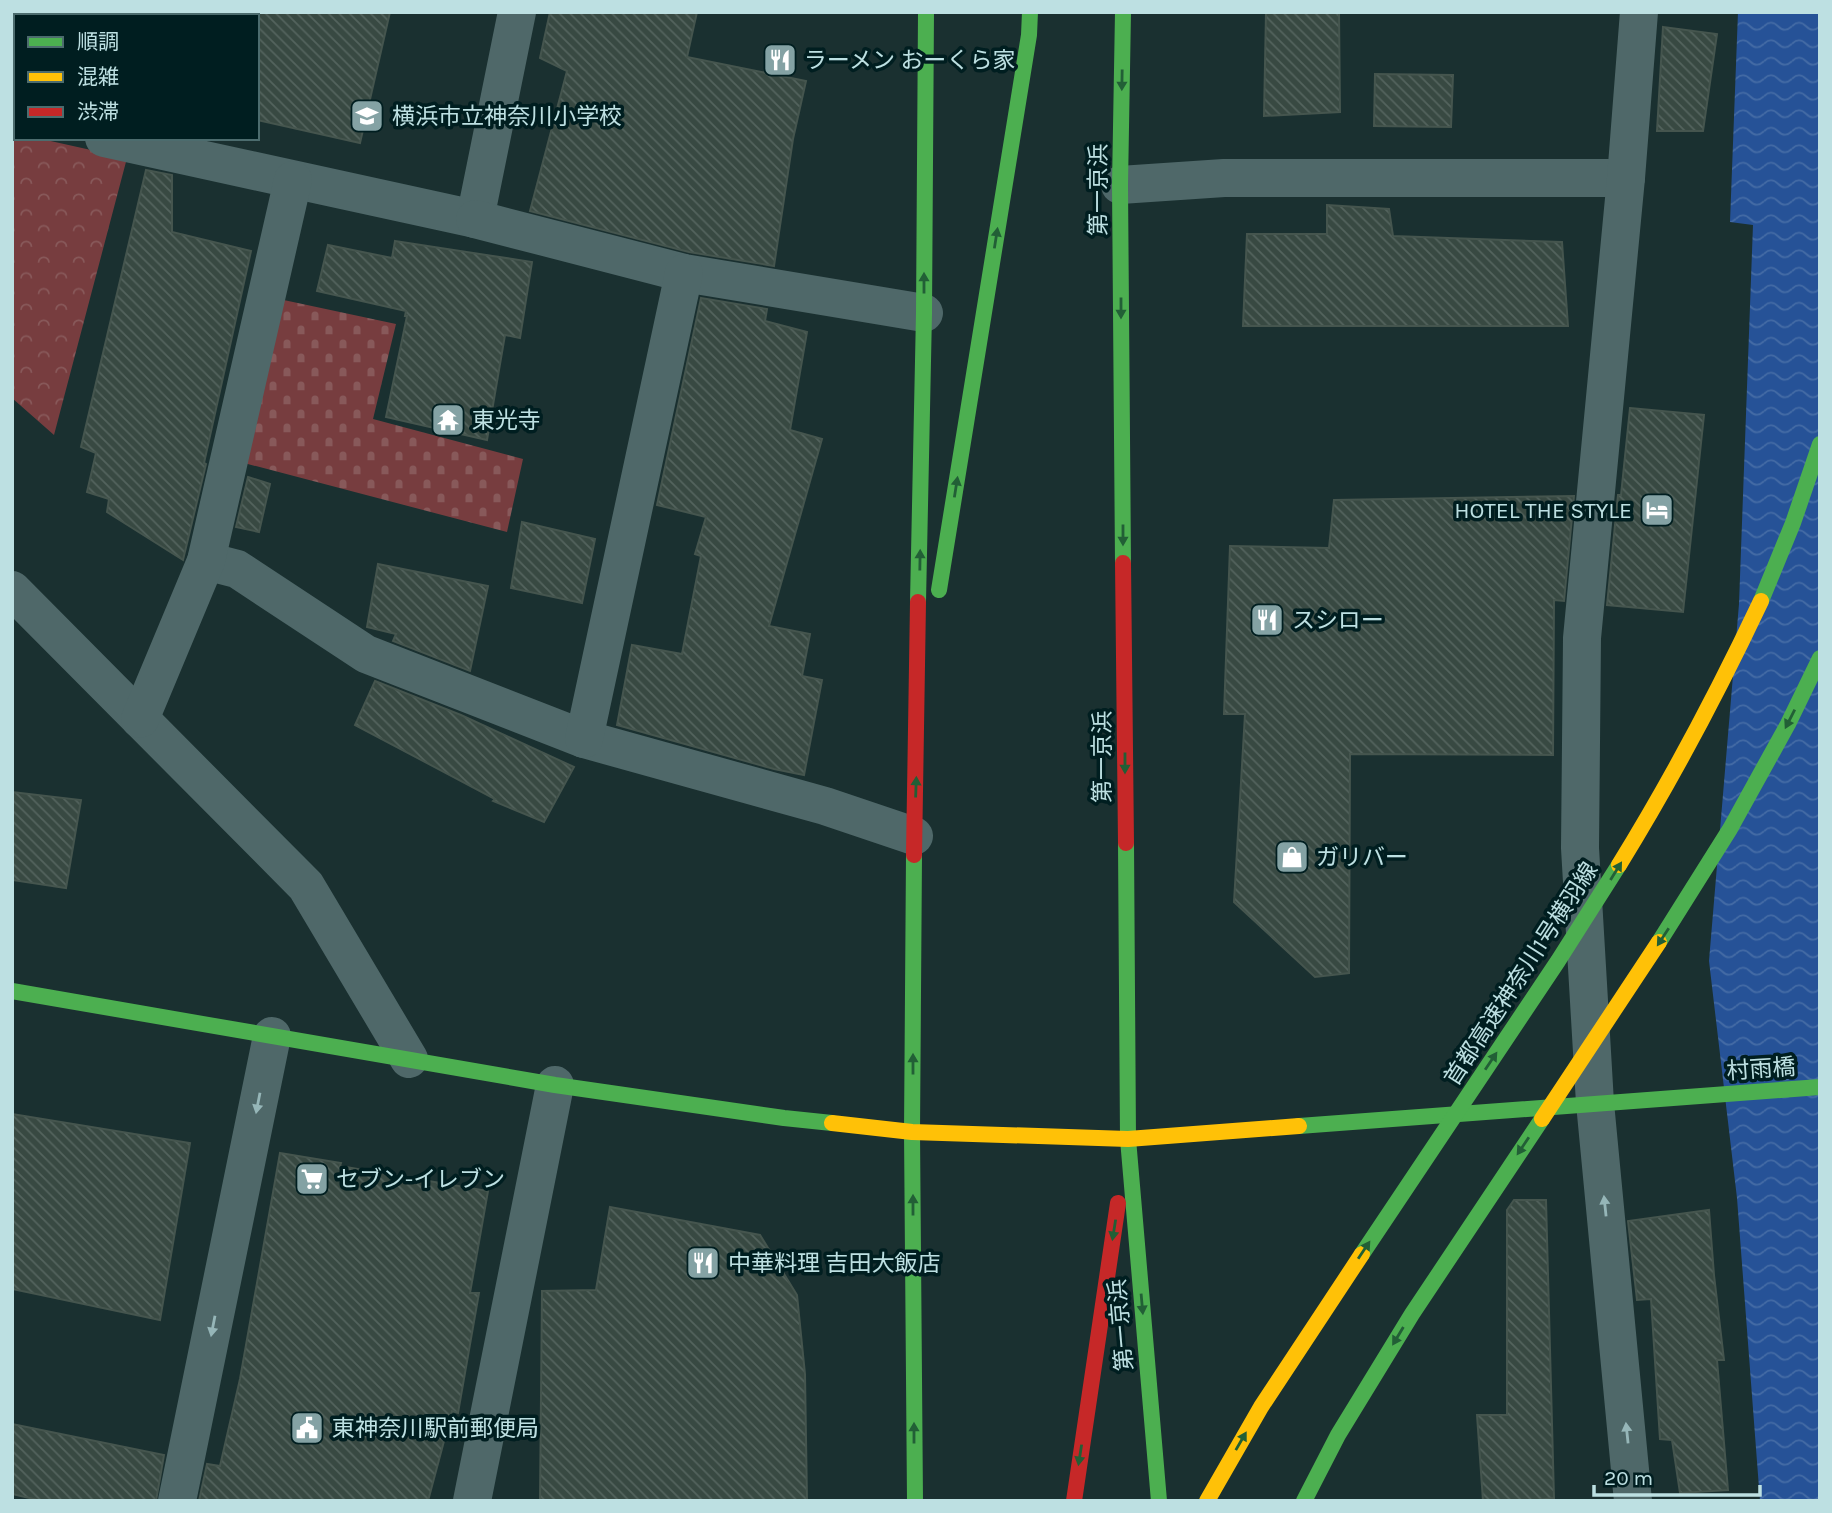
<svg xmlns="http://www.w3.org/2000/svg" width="1832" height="1513" font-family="Karla,'Noto Sans JP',sans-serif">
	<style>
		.cemetery { fill: url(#cemetery-stones) }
		.park { fill: url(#park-crowns) }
		.water { fill: url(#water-waves) }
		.building { fill: url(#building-back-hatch); stroke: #45554e; stroke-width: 2 }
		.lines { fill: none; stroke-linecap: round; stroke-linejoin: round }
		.lane { stroke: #4f6869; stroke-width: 28 }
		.street { stroke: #4f6869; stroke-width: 38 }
		.fast { stroke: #4caf50; stroke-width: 16 }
		.slow { stroke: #ffc107; stroke-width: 16 }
		.jam { stroke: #c62828; stroke-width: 16 }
		.oneway { fill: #225f36 }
		.oneway2 { fill: #96b6b8 }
		.labels { text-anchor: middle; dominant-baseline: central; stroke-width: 7; stroke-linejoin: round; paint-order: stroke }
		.poi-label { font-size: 23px; fill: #bde0e2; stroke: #001e20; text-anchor: start }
		.street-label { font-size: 23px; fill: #bde0e2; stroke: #001e20 }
	</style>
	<defs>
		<pattern id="cemetery-stones" width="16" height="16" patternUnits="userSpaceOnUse" patternTransform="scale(1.75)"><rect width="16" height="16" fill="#773d3f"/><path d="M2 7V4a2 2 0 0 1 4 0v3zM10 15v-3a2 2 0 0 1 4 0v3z" fill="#88595a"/></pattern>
		<pattern id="park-crowns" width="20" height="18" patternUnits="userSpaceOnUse" patternTransform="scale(1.75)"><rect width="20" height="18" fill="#773d3f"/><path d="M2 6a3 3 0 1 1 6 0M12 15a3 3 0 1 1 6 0" fill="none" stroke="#88595a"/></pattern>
		<pattern id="water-waves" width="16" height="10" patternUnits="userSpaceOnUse" patternTransform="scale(1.75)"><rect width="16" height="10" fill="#265297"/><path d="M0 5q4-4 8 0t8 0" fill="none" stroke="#446ba5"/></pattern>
		<pattern id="building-back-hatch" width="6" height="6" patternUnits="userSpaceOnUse" patternTransform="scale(1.75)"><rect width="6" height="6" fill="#384942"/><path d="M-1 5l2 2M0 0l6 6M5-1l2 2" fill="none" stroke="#53635d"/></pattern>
	</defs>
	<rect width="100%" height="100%" fill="#1a3030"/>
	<polygon class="cemetery" points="279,299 396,324 373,419 523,459 507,532 244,463"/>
	<polygon class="park" points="12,133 16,133 16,138 37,138 127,158 54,435 12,398"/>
	<polygon class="water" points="1738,12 1820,12 1820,1501 1760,1501 1737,1198 1709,961 1739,604 1753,225 1730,222"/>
	<g class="building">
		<polygon points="257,12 390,12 360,143 257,120"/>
		<polygon points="550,12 697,12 687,57 806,81 793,139 774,266 689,252 530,211 567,71 540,58"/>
		<polygon points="1266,12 1339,12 1340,112 1264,116"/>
		<polygon points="1663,27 1717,34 1703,131 1657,131"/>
		<polygon points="1375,74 1453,75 1451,127 1374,126"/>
		<polygon points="146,170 172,175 172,232 251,251 204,463 206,464 183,560 107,512 109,499 87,492 96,453 81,447"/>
		<polygon points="1327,205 1389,209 1393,236 1562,242 1568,326 1243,326 1247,234 1327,234"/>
		<polygon points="395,241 532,262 520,338 505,335 487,440 386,417 407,316 405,316 406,311 317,291 328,245 392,258"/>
		<polygon points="701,298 767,309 765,321 807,332 790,430 822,439 769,626 810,634 802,676 822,680 804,775 774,769 617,725 632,645 682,654 701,556 695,554 706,517 657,505"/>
		<polygon points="1630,408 1704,415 1683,612 1607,605 1618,495 1621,495"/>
		<polygon points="248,477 270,484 259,532 236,527"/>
		<polygon points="1574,496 1564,601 1554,600 1553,755 1350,754 1349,973 1315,977 1234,902 1245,714 1224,714 1230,546 1329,548 1334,500"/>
		<polygon points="522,522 595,539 582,603 511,588"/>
		<polygon points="378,564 488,586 470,671 393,641 396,634 367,627"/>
		<polygon points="375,681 461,715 574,767 544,822 493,801 495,799 355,725"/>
		<polygon points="12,792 81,800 66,888 12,880"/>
		<polygon points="12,1114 190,1143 160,1320 12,1289"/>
		<polygon points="280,1153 341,1163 340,1166 488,1191 470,1293 479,1293 458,1413 452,1411 428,1501 199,1501 207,1464 220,1466 240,1379"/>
		<polygon points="1514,1200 1546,1200 1554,1498 1528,1501 1483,1501 1477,1415 1507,1415 1507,1210"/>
		<polygon points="610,1207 760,1235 797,1295 805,1374 807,1501 540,1501 542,1291 596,1290"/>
		<polygon points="1709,1210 1714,1275 1724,1360 1717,1360 1728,1490 1680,1493 1672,1440 1660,1439 1651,1299 1637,1300 1628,1221"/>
		<polygon points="12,1424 164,1455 156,1501 42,1501 12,1494"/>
	</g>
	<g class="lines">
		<polyline class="lane" points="12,119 16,119"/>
		<g class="street">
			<polyline points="104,138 475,219 517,12"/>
			<polyline points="1120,185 1224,178 1626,178"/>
			<polyline points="475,219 684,273 924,313"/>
			<polyline points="206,561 237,569 366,654 584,739 825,806 914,836"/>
			<polyline points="12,590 306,886 409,1059"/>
			<polyline points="140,719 206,561 293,180"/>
			<polyline points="584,739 684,273"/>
			<polyline points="177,1501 272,1036"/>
			<polyline points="472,1501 555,1085"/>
			<polyline points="1633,1501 1595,1103 1580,848 1582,638 1626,178 1639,12"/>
		</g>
		<g class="fast">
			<polyline points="1123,12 1120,185 1123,563"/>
			<polyline points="939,590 1029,35 1030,12"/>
			<polyline points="1761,601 1793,523 1820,444"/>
			<polyline points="918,602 924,313 926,12"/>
			<polyline points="1126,843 1128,1139 1159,1501"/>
			<polyline points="914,855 912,1132 915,1501"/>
			<polyline points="1659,942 1730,829 1788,724 1820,658"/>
			<polyline points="12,991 555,1085 784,1118 832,1123"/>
			<polyline points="1299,1126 1820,1087"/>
			<polyline points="1362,1254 1558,961 1619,865"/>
			<polyline points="1304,1501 1338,1435 1412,1314 1542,1119"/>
		</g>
		<g class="slow">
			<path d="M1619 865C1672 779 1718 692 1761 601"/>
			<polyline points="1542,1119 1659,942"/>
			<polyline points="832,1123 912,1132 1128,1139 1299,1126"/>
			<polyline points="1207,1501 1261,1407 1362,1254"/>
		</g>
		<g class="jam">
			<polyline points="1123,563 1126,843"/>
			<polyline points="914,855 918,602"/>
			<polyline points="1074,1501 1118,1203"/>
		</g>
	</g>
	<defs><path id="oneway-solid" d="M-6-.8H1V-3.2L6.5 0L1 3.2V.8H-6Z" transform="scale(1.75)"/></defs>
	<g class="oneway">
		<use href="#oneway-solid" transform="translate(1122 80) rotate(91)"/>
		<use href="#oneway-solid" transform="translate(996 238) rotate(-81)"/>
		<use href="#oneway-solid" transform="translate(924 283) rotate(-90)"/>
		<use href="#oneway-solid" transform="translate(1121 308) rotate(90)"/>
		<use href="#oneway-solid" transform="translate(956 487) rotate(-81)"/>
		<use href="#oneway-solid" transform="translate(1123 535) rotate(90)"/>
		<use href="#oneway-solid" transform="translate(920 560) rotate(-89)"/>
		<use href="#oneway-solid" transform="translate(1790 719) rotate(117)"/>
		<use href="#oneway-solid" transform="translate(1125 763) rotate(90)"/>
		<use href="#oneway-solid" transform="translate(916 787) rotate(-88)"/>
		<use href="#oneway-solid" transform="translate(1616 871) rotate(-58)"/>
		<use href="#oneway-solid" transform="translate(1663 937) rotate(123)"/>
		<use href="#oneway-solid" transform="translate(1491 1061) rotate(-56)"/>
		<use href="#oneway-solid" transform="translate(913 1064) rotate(-90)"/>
		<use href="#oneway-solid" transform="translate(1523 1146) rotate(124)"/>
		<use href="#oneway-solid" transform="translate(913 1205) rotate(-90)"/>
		<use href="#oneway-solid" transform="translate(1114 1230) rotate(99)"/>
		<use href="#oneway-solid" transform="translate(1364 1250) rotate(-56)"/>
		<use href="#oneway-solid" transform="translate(1142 1304) rotate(85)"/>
		<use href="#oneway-solid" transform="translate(1398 1336) rotate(121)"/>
		<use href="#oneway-solid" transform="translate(914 1433) rotate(-90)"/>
		<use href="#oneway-solid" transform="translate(1241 1441) rotate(-60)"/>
		<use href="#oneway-solid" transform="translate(1080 1455) rotate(99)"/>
	</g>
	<g class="oneway2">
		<use href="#oneway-solid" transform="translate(258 1103) rotate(101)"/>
		<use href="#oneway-solid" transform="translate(1605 1206) rotate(-96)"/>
		<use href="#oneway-solid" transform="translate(213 1326) rotate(101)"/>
		<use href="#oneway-solid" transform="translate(1627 1433) rotate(-96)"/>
	</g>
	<defs>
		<symbol id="restaurant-square" viewBox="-11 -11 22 22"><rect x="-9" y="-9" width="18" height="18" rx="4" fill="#84a2a4" stroke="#001e20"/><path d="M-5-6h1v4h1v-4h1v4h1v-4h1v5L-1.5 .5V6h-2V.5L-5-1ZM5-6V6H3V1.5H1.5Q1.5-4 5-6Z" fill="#fff"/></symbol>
		<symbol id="school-square" viewBox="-11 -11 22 22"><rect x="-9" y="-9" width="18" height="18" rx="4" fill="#84a2a4" stroke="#001e20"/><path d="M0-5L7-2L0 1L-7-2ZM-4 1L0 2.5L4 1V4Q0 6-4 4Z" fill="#fff"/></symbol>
		<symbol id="temple-square" viewBox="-11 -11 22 22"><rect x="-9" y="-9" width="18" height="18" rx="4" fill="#84a2a4" stroke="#001e20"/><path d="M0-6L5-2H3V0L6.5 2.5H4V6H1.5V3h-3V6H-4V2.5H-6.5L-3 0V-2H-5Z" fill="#fff"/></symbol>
		<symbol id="hotel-square" viewBox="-11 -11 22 22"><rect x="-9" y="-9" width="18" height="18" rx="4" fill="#84a2a4" stroke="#001e20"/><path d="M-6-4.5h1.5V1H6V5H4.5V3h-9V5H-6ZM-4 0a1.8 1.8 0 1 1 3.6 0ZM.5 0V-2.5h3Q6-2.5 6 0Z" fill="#fff"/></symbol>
		<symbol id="shop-square" viewBox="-11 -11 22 22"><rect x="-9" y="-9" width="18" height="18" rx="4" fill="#84a2a4" stroke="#001e20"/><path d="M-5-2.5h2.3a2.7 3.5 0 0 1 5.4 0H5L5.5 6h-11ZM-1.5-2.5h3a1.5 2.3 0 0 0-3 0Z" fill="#fff"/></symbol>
		<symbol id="supermarket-square" viewBox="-11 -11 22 22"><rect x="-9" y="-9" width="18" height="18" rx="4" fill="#84a2a4" stroke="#001e20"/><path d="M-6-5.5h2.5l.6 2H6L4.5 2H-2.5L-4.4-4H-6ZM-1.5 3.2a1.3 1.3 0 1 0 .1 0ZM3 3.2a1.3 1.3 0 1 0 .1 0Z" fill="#fff"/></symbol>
		<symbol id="civic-square" viewBox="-11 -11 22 22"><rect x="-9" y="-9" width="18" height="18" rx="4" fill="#84a2a4" stroke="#001e20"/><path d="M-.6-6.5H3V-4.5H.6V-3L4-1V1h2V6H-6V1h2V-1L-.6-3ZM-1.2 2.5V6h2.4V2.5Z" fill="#fff"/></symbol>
	</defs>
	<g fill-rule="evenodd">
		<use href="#restaurant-square" x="761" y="41" width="38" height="38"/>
		<use href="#school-square" x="348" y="97" width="38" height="38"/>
		<use href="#temple-square" x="429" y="401" width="38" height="38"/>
		<use href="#hotel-square" x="1638" y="491" width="38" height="38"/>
		<use href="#restaurant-square" x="1248" y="601" width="38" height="38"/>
		<use href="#shop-square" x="1273" y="838" width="38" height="38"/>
		<use href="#supermarket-square" x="293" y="1160" width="38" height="38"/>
		<use href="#restaurant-square" x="684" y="1244" width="38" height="38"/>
		<use href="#civic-square" x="288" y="1409" width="38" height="38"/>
	</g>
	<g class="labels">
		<g class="poi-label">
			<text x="804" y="60">ラーメン おーくら家</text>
			<text x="392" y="116">横浜市立神奈川小学校</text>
			<text x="472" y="420">東光寺</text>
			<text x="1632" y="510" text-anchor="end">HOTEL THE STYLE</text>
			<text x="1292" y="620">スシロー</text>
			<text x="1316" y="857">ガリバー</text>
			<text x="336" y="1179">セブン-イレブン</text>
			<text x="728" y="1263">中華料理 吉田大飯店</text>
			<text x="332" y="1428">東神奈川駅前郵便局</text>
		</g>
		<g class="street-label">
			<text transform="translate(1098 190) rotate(-90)">第一京浜</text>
			<text transform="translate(1102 757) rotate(-90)">第一京浜</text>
			<text transform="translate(1521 974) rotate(-57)">首都高速神奈川1号横羽線</text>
			<text transform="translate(1761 1069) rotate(-4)">村雨橋</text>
			<text transform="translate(1121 1325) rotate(-95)">第一京浜</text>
		</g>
	</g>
	<rect width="1832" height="1513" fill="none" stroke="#bde0e2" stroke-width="28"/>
	<rect x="14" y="14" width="245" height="126" fill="#001e20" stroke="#4c6c6e" stroke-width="2"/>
	<rect x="28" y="37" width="35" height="10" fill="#4caf50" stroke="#4c6c6e" stroke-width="2"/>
	<text x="77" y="49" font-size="21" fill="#bde0e2">順調</text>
	<rect x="28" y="72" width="35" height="10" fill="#ffc107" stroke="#4c6c6e" stroke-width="2"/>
	<text x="77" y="84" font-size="21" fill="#bde0e2">混雑</text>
	<rect x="28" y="107" width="35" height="10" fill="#c62828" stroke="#4c6c6e" stroke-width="2"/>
	<text x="77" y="119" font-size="21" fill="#bde0e2">渋滞</text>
	<path d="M1594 1485v10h166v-10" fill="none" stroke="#bde0e2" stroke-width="3.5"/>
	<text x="1604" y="1485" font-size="21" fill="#bde0e2" stroke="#001e20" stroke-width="5" paint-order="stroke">20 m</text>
</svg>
